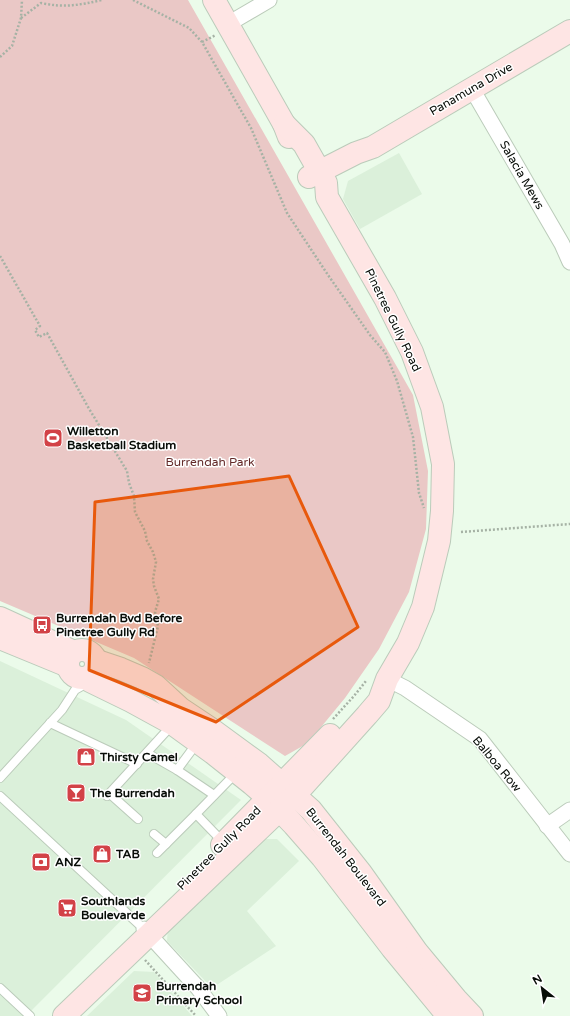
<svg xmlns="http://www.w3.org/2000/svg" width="570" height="1016" font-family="'Varela Round',sans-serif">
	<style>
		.built { fill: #dbf0da }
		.green { fill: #eac8c6 }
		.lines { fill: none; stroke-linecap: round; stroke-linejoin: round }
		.lane-casing { stroke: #bbcbba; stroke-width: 10 }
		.street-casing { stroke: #bbcbba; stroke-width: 17 }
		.secondary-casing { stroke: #bbcbba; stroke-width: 24 }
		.path { stroke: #a6b2a5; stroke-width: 2.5; stroke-dasharray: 2 2; stroke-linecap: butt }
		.lane { stroke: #fff; stroke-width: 8 }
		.street { stroke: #fff; stroke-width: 15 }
		.secondary { stroke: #fee5e4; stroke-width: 22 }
		.marked { fill: #e8590c; fill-opacity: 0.2; stroke: #e8590c; stroke-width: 3; stroke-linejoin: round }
		.labels { text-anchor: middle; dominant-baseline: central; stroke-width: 3; stroke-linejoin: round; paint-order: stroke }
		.street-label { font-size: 12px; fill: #080d08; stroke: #fff }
		.poi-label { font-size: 12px; font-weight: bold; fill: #080d08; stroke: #fff; text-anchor: start }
		.park-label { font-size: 12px; fill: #632a29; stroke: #fff }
	</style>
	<rect width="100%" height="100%" fill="#ebfbea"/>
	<g class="built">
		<polygon points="399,153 422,194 360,229 343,199 348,181"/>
		<polygon points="0,661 126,720 241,800 26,1016 0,1016"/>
		<polygon points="260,839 277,839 299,861 247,911 276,946 212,988 167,941 168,926"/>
		<polygon points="134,971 154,972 192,1016 87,1016"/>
	</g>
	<polygon class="green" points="0,0 188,0 413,395 428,471 426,529 409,592 379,649 345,698 308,743 285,756 134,658 0,601"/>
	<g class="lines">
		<defs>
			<g id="lane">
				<polyline points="50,723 137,764"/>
				<polyline points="147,753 177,770 214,795"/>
				<polyline points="177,770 197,743"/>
				<polyline points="0,778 62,710 75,690 89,682"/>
				<polyline points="110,794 138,819"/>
				<polyline points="0,796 144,929"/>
				<polyline points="107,796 172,725"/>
				<polyline points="196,814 236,773"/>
				<polyline points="154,834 166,844"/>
				<polyline points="157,853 196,814 224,843"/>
				<polyline points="0,988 30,1016"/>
			</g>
			<g id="street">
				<polyline points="228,24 269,0"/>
				<polyline points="472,89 562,244 570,262"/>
				<polyline points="387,679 405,688 480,739 570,854"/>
				<polyline points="547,826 570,810"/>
				<polyline points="144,929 198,988 219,1016"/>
			</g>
			<g id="secondary">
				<polyline points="214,0 284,124 289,137"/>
				<polyline points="309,177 356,153 373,147 570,31"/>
				<polyline points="0,618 74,652"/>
				<polyline points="0,638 68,666"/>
				<circle cx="82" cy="664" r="14"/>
				<polyline points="97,661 121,669 142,678 156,686 181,709 211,729 259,764 311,810 361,873 417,952 456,999 472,1016"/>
				<polyline points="87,678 90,681 131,701 173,724 213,753 252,784 268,798 294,825 322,857 392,948 448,1016"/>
				<polyline points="222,845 330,735"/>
				<polyline points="64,1016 295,795 367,715 379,701 387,679 408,643 423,607 439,541 442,511 443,464 432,407 412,352 385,298 327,197 326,183 304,144 284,124"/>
			</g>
		</defs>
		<use href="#lane" class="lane-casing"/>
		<use href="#street" class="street-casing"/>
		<use href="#secondary" class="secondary-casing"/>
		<g class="path">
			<polyline points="133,0 189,28 202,42 251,128 287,213 328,275 370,335 385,352 397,381 413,437 419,493 424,508"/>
			<path d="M21 18 41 3C64 8 80 5 102 0"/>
			<polyline points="202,42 216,35"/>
			<polyline points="0,57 12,46 21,18 22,0"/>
			<polyline points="0,256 40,326 35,330 39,337 47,333 88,407 127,471 129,483 134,496 135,512 145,531 147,541 153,552 156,562 153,579 154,586 159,599 155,612 158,626 149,663"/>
			<polyline points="461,532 570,524"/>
			<polyline points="333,719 354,696 366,681"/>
			<polyline points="145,960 196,1016"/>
		</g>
		<use href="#lane" class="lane"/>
		<use href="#street" class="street"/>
		<use href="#secondary" class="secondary"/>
	</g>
	<path class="marked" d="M289 476 358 627 216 722 89 670 95 502Z"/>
	<defs>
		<symbol id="stadium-square" viewBox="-11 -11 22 22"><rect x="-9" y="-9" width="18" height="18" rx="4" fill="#d24247" stroke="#fff"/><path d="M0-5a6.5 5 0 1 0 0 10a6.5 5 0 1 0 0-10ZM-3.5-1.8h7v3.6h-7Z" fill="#fff"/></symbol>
		<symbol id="bus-square" viewBox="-11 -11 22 22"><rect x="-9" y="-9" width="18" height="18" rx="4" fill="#d24247" stroke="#fff"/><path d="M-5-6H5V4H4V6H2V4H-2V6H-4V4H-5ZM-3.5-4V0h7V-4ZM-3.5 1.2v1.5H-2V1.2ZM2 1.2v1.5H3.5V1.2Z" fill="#fff"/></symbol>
		<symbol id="shop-square" viewBox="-11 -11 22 22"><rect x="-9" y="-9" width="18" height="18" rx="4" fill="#d24247" stroke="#fff"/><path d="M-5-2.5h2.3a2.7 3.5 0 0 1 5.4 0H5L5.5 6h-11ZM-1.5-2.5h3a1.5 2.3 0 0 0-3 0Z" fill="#fff"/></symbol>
		<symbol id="bar-square" viewBox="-11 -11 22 22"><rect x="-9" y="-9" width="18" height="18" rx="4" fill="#d24247" stroke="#fff"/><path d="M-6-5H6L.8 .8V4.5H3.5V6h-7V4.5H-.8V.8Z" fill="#fff"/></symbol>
		<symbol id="bank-square" viewBox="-11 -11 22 22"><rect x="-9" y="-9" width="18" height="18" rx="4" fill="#d24247" stroke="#fff"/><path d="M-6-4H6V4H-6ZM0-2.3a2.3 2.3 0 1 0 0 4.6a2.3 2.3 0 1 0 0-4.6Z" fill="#fff"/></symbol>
		<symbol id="supermarket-square" viewBox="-11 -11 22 22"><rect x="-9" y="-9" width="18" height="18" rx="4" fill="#d24247" stroke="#fff"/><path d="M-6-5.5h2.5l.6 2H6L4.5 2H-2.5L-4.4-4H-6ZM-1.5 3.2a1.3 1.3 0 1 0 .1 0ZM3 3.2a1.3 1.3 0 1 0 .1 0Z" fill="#fff"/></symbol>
		<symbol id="school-square" viewBox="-11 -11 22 22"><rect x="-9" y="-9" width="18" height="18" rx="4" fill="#d24247" stroke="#fff"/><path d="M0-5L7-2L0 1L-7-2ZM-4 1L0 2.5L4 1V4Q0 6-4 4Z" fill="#fff"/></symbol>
	</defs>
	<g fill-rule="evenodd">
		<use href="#stadium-square" x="42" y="427" width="22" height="22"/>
		<use href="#bus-square" x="31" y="614" width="22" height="22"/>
		<use href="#shop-square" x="75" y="746" width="22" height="22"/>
		<use href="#bar-square" x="65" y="782" width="22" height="22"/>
		<use href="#shop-square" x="91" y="843" width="22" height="22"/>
		<use href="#bank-square" x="30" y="851" width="22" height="22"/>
		<use href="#supermarket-square" x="56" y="897" width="22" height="22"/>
		<use href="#school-square" x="131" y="982" width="22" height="22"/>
	</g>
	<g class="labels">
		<g class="street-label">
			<text transform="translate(471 89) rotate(-30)">Panamuna Drive</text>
			<text transform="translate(522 175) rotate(60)">Salacia Mews</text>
			<text transform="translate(393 320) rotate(64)">Pinetree Gully Road</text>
			<text transform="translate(497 764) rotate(50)">Balboa Row</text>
			<text transform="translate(219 848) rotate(-45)">Pinetree Gully Road</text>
			<text transform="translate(346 857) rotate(52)">Burrendah Boulevard</text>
		</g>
		<g class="poi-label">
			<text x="67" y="431">Willetton<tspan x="67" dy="14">Basketball Stadium</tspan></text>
			<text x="56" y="618">Burrendah Bvd Before<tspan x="56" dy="14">Pinetree Gully Rd</tspan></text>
			<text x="100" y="757">Thirsty Camel</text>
			<text x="90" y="793">The Burrendah</text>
			<text x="116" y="854">TAB</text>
			<text x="55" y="862">ANZ</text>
			<text x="81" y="901">Southlands<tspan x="81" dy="14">Boulevarde</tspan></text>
			<text x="156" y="986">Burrendah<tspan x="156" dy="14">Primary School</tspan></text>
		</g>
		<g class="park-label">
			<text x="210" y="462">Burrendah Park</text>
		</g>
	</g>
	<g transform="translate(542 988) rotate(330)" stroke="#ffffff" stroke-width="3" paint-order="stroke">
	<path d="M0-3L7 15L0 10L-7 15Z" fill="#080d08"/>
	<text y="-6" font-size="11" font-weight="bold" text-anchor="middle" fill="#080d08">N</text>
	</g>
</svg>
